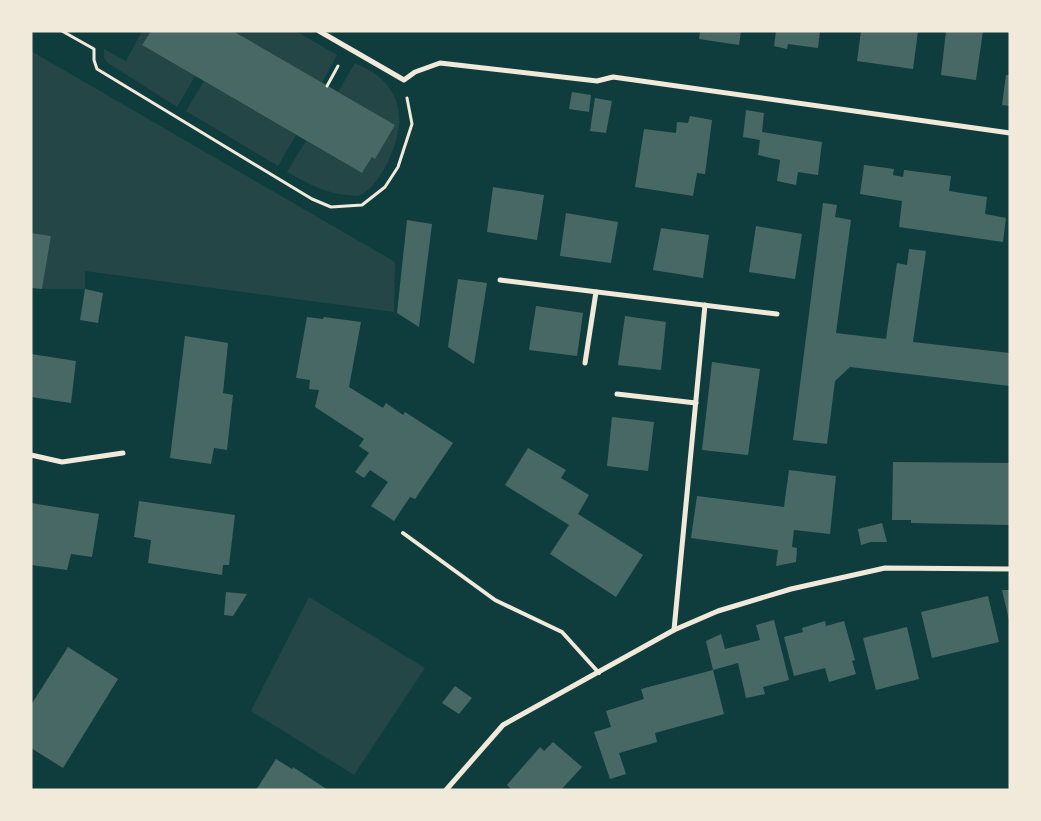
<svg xmlns="http://www.w3.org/2000/svg" width="1041" height="821" font-family="'PT Sans Narrow',sans-serif">
	<style>
		.green { fill: #244646 }
		.building { fill: #486865 }
		.lines { fill: none; stroke-linecap: round; stroke-linejoin: round }
		.path { stroke: #f1e9da; stroke-width: 3 }
		.service { stroke: #f1e9da; stroke-width: 4 }
		.minor { stroke: #f1e9da; stroke-width: 5 }
	</style>
	<rect width="100%" height="100%" fill="#0f3d3e"/>
	<g class="green">
		<polygon points="142,31 151,31 142,45 195,76 177,107 108,63 104,58 104,49 126,61"/>
		<polygon points="237,31 296,31 337,55 322,83 236,33"/>
		<polygon points="31,51 395,262 394,312 85,271 85,289 42,289 51,236 31,233"/>
		<path d="M355 63C371 70 386 79 394 96 398 103 400 119 399 126 397 147 379 189 358 196 355 196 350 195 347 195 324 193 307 183 287 172L306 141 362 173 372 157 375 158 395 125 338 92Z"/>
		<polygon points="204,81 296,135 278,166 186,111"/>
		<polygon points="309,597 425,668 354,775 251,711"/>
	</g>
	<g class="building">
		<polygon points="151,31 233,31 395,125 375,159 372,157 362,173 142,45"/>
		<polygon points="700,31 741,31 739,45 699,39"/>
		<polygon points="776,31 820,31 818,48 788,44 787,49 774,46"/>
		<polygon points="861,31 918,31 913,69 857,61"/>
		<polygon points="946,31 983,31 976,80 941,75"/>
		<polygon points="1006,75 1010,75 1010,106 1002,105"/>
		<polygon points="572,92 591,95 589,112 569,109"/>
		<polygon points="595,98 612,101 606,133 590,131"/>
		<polygon points="746,110 764,113 762,132 822,142 818,175 798,172 796,185 777,181 780,160 758,155 760,140 743,137"/>
		<polygon points="690,116 712,120 705,174 697,173 693,196 635,187 644,129 676,133 677,122 688,123"/>
		<polygon points="864,165 894,169 893,175 903,177 904,170 951,176 949,191 987,197 985,214 1006,218 1003,242 899,227 902,201 860,194"/>
		<polygon points="493,187 544,195 537,240 487,232"/>
		<polygon points="823,203 837,205 835,217 851,220 836,333 886,339 897,263 907,265 909,249 926,251 913,342 1010,353 1010,386 850,367 835,381 827,444 793,440"/>
		<polygon points="566,213 618,222 611,263 560,256"/>
		<polygon points="407,220 432,224 419,327 397,313"/>
		<polygon points="756,226 802,234 795,279 749,272"/>
		<polygon points="661,228 709,235 703,278 653,270"/>
		<polygon points="31,233 51,236 42,289 31,288"/>
		<polygon points="458,279 487,283 474,364 448,347"/>
		<polygon points="85,289 103,293 98,323 80,320"/>
		<polygon points="536,306 583,313 577,356 529,350"/>
		<polygon points="625,316 666,322 661,370 618,365"/>
		<polygon points="307,317 323,319 324,317 361,322 349,387 383,408 386,403 403,415 405,412 453,443 415,499 410,497 394,521 371,506 388,482 370,470 364,478 355,472 369,453 359,446 364,439 315,407 319,390 309,389 310,380 296,378"/>
		<polygon points="185,336 228,343 223,393 233,395 227,450 214,448 211,464 170,458"/>
		<polygon points="31,354 76,361 71,403 31,397"/>
		<polygon points="712,362 760,369 748,455 702,450"/>
		<polygon points="612,417 654,422 648,471 607,466"/>
		<polygon points="528,448 566,470 561,478 589,495 578,514 643,555 616,597 550,554 569,525 505,485"/>
		<polygon points="893,462 1010,463 1010,525 911,523 911,520 892,520"/>
		<polygon points="789,470 836,476 830,534 794,530 792,547 797,548 796,562 776,566 778,550 691,538 697,496 784,507"/>
		<polygon points="139,501 235,515 229,565 223,565 222,575 148,563 151,540 134,537"/>
		<polygon points="31,503 99,514 92,557 71,554 67,570 31,565"/>
		<polygon points="882,523 887,542 871,542 861,545 858,529"/>
		<polygon points="1002,590 1010,590 1010,620 1009,620"/>
		<polygon points="226,592 247,594 233,616 224,615"/>
		<polygon points="988,596 999,642 932,658 921,612"/>
		<polygon points="774,620 789,680 763,687 765,694 746,698 738,663 713,670 706,641 721,634 725,649 760,640 756,625"/>
		<polygon points="825,621 826,626 844,621 855,660 852,661 856,674 829,682 825,668 794,676 784,637 803,632 802,628"/>
		<polygon points="907,627 919,679 876,690 863,638"/>
		<polygon points="68,647 118,679 63,768 31,748 31,705"/>
		<polygon points="713,670 724,714 655,733 657,742 619,753 626,774 610,779 594,732 611,727 606,711 644,699 641,689"/>
		<polygon points="455,686 472,698 459,714 442,703"/>
		<polygon points="553,742 582,767 561,790 510,790 511,789 507,785 540,747 544,751"/>
		<polygon points="276,759 292,769 293,767 328,790 256,790"/>
	</g>
	<g class="lines">
		<g class="path">
			<polyline points="62,31 94,49 94,60 97,69 312,199 331,207 362,205 385,187 398,167 412,124 407,98"/>
			<polyline points="327,86 338,66"/>
		</g>
		<polyline class="service" points="403,533 495,600 562,632 599,673"/>
		<g class="minor">
			<polyline points="319,31 404,80 415,72 440,63 597,81 613,77 1010,133"/>
			<polyline points="500,280 777,314"/>
			<polyline points="585,363 596,292"/>
			<polyline points="617,394 696,403"/>
			<polyline points="31,455 62,462 123,453"/>
			<polyline points="674,630 705,305"/>
			<polyline points="446,790 503,725 674,630 718,611 791,589 885,568 1010,569"/>
		</g>
	</g>
	<rect width="1041" height="821" fill="none" stroke="#f1e9da" stroke-width="65"/>
</svg>
